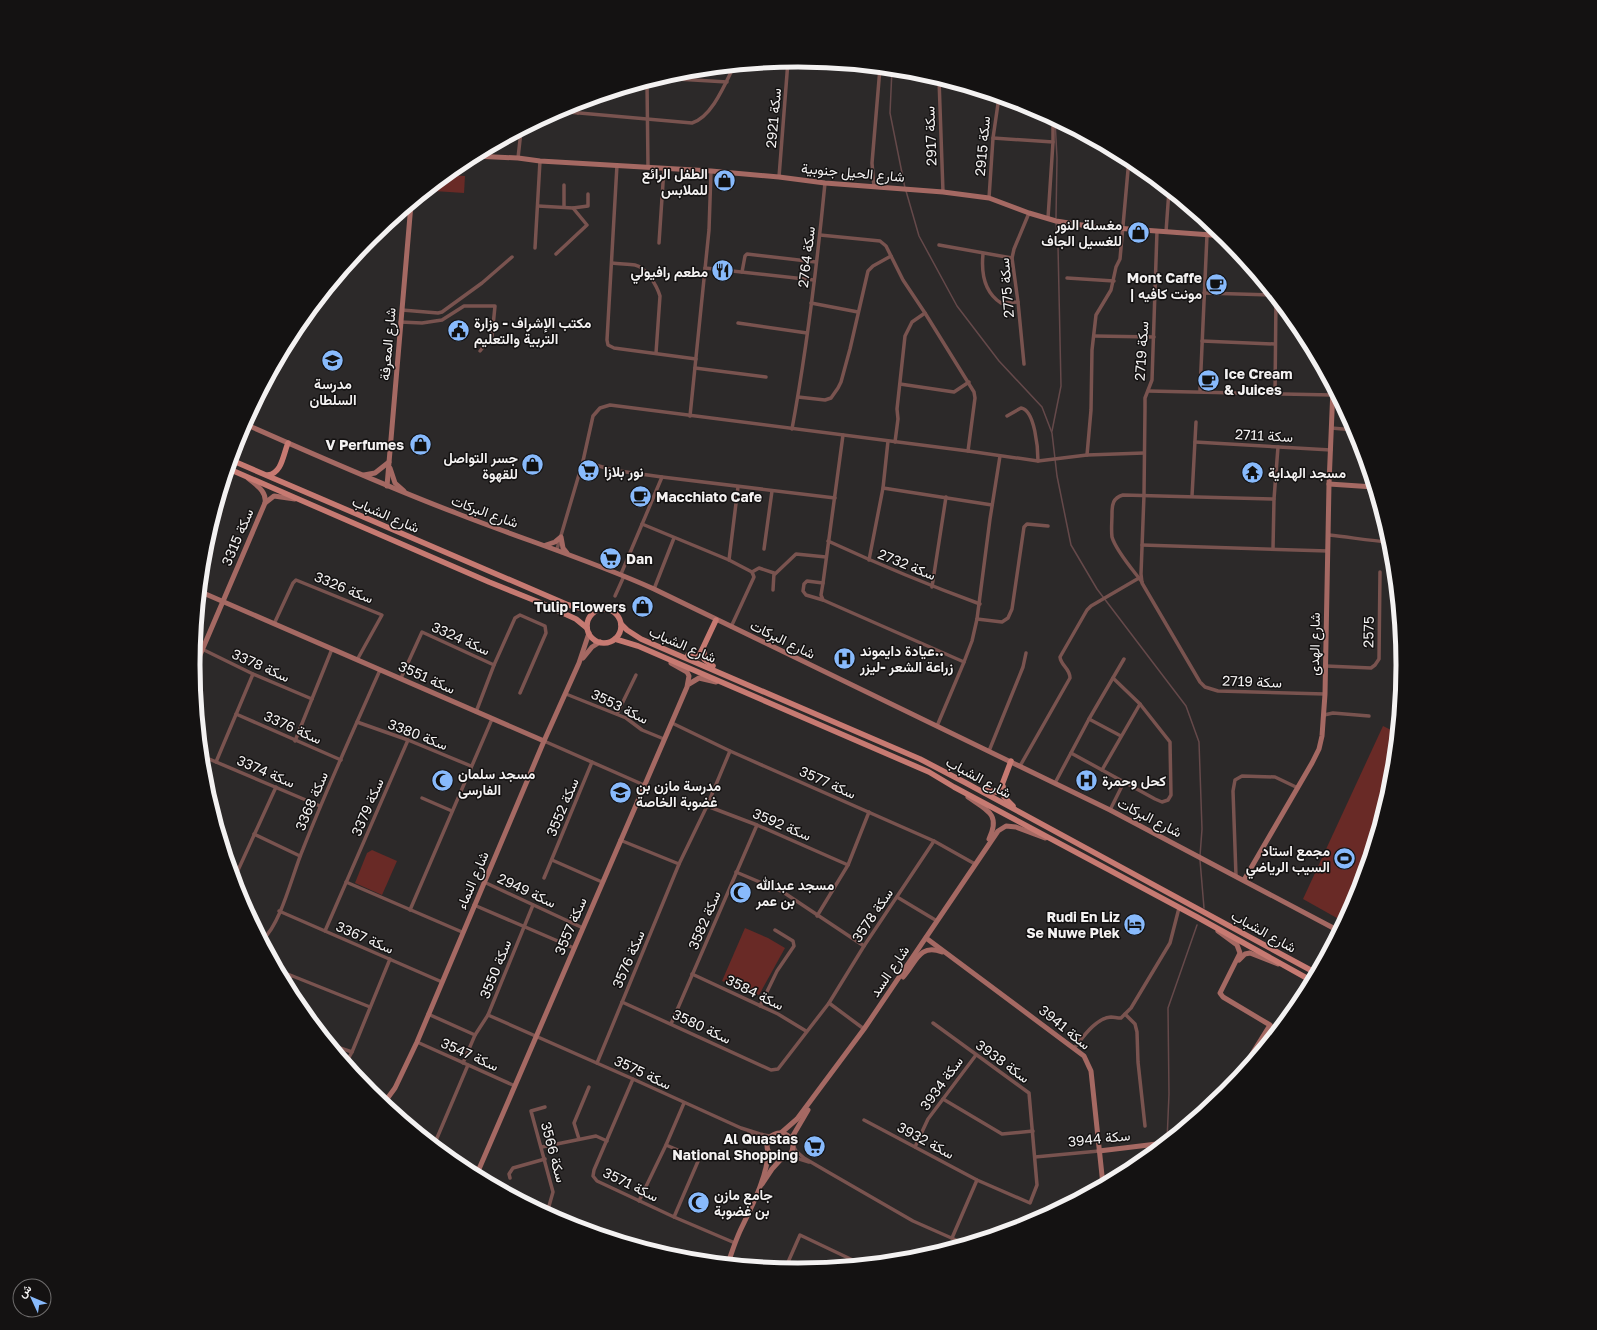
<svg xmlns="http://www.w3.org/2000/svg" width="1597" height="1330" font-family="'Golos Text',Vazirmatn,sans-serif">
	<style>
		.green { fill: #692a26 }
		.lines { fill: none; stroke-linecap: round; stroke-linejoin: round }
		.stream { stroke: #65494a; stroke-width: 1.5 }
		.street { stroke: #79534f; stroke-width: 3.5 }
		.secondary { stroke: #a56963; stroke-width: 5 }
		.primary { stroke: #c77a72; stroke-width: 5.5 }
		.labels { text-anchor: middle; dominant-baseline: central; stroke-width: 3; stroke-linejoin: round; paint-order: stroke }
		.street-label { font-size: 14px; fill: #f4f2f2; stroke: #141212 }
		.poi-label { font-size: 14px; font-weight: bold; fill: #f4f2f2; stroke: #141212; text-anchor: start }
		.rim { fill: none; stroke: #f4f2f2; stroke-width: 5 }
	</style>
	<rect width="100%" height="100%" fill="#2c2929"/>
	<g class="green">
		<polygon points="446,175 465,176 464,193 434,191 435,185"/>
		<polygon points="1383,726 1397,733 1392,783 1357,897 1344,922 1303,899"/>
		<polygon points="372,850 397,861 382,895 355,883 367,853"/>
		<polygon points="745,928 768,938 785,948 759,995 722,981"/>
	</g>
	<g class="lines">
		<g class="stream">
			<polyline points="892,69 890,113 905,188"/>
			<polyline points="1055,120 1057,158 1056,218"/>
			<polyline points="906,191 919,236 957,306 999,361 1042,407 1052,433 1057,476 1071,545 1097,589 1186,706 1199,742 1202,829 1200,856"/>
			<polyline points="1052,431 1061,386 1058,246 1056,222"/>
			<polyline points="1200,860 1204,908"/>
			<polyline points="1167,1141 1169,1094 1168,1008 1197,925"/>
		</g>
		<g class="street">
			<polyline points="660,78 727,82"/>
			<polyline points="939,79 943,192"/>
			<polyline points="647,82 648,167"/>
			<path d="M557 111 692 123C712 117 725 84 734 66"/>
			<polyline points="578,113 578,103"/>
			<polyline points="1053,118 1053,142"/>
			<polyline points="993,138 1053,142 1048,218"/>
			<polyline points="518,158 521,131"/>
			<polyline points="617,165 607,340 608,345 614,348 696,359"/>
			<polyline points="779,177 788,61"/>
			<polyline points="564,185 564,207"/>
			<polyline points="874,187 872,163 880,68"/>
			<polyline points="989,198 993,138 999,97"/>
			<polyline points="538,206 573,208 588,206 588,194"/>
			<polyline points="1157,231 1152,380 1145,398 1145,408 1144,495 1141,574 1142,583 1200,682 1205,687 1218,691 1325,694"/>
			<polyline points="1166,232 1169,190"/>
			<polyline points="820,235 880,241 886,246 903,280 925,313 974,392 975,398 968,451"/>
			<polyline points="659,243 664,168"/>
			<polyline points="939,245 1012,258"/>
			<polyline points="535,248 540,161"/>
			<polyline points="556,254 587,225 573,208"/>
			<path d="M983 254C981 274 984 292 1001 303L1018 302"/>
			<path d="M612 263C620 264 628 264 635 265 646 267 657 286 660 296L656 353"/>
			<polyline points="705,268 814,280"/>
			<polyline points="742,272 745,256 747,254 816,262"/>
			<polyline points="1067,278 1114,281"/>
			<polyline points="1204,293 1273,295"/>
			<polyline points="811,303 858,312"/>
			<polyline points="402,310 438,313 442,312 482,283 512,257"/>
			<polyline points="400,322 422,323 442,320 464,306 495,306 492,336 480,351"/>
			<polyline points="738,323 807,333"/>
			<polyline points="1094,336 1154,337"/>
			<polyline points="1202,341 1275,344"/>
			<polyline points="1024,364 1018,302 1012,258 1014,249 1029,213"/>
			<polyline points="695,368 766,377"/>
			<polyline points="900,384 954,392 969,382"/>
			<polyline points="1148,391 1333,395"/>
			<polyline points="1200,391 1207,235"/>
			<polyline points="1275,394 1276,298"/>
			<polyline points="798,397 825,400 831,398 838,388 841,382 850,349 868,271 873,266 891,256"/>
			<polyline points="690,416 709,230 711,171"/>
			<path d="M1007 416 1021 408C1035 410 1038 449 1038 461"/>
			<polyline points="1331,428 1355,430"/>
			<path d="M792 429C807 348 817 265 825 183"/>
			<polyline points="843,435 823,583 821,595 823,600 964,662"/>
			<polyline points="895,442 898,419 897,409 905,336 912,322 925,313"/>
			<polyline points="1195,442 1331,450"/>
			<polyline points="1087,455 1091,410 1092,350 1096,315 1111,290 1116,267 1120,259 1129,159"/>
			<polyline points="583,461 612,470 662,477 835,498"/>
			<polyline points="883,488 992,505"/>
			<polyline points="1192,496 1196,422"/>
			<polyline points="642,524 729,560 752,572"/>
			<path d="M1329 535C1350 537 1369 541 1390 542"/>
			<path d="M828 541C878 564 928 585 980 604"/>
			<polyline points="1142,545 1328,551"/>
			<polyline points="557,549 583,461 593,416 600,408 610,405 968,451 1038,461 1087,455 1144,453"/>
			<polyline points="764,549 772,491"/>
			<polyline points="1273,549 1274,499 1278,447"/>
			<polyline points="729,560 738,487"/>
			<polyline points="869,560 883,488 888,441"/>
			<polyline points="752,572 759,568 774,573 773,590"/>
			<polyline points="621,574 662,477"/>
			<polyline points="775,574 796,554 826,557"/>
			<path d="M1142 582C1133 570 1116 551 1112 537 1111 529 1112 522 1112 514 1112 504 1113 498 1123 495L1274 499"/>
			<polyline points="932,587 946,497"/>
			<polyline points="654,589 674,538"/>
			<polyline points="615,596 624,576"/>
			<polyline points="823,600 806,595 803,591 804,584 807,581 823,583"/>
			<polyline points="977,619 1002,622 1008,618 1012,609 1024,527 1027,524 1048,526"/>
			<polyline points="274,624 293,583 296,580 382,615 357,660"/>
			<polyline points="731,627 754,577 752,572"/>
			<polyline points="202,649 253,674 312,699"/>
			<polyline points="1326,666 1371,668 1375,665 1379,659 1380,572"/>
			<polyline points="401,678 422,632 494,665"/>
			<polyline points="566,694 626,718 642,730 664,739"/>
			<polyline points="476,712 494,665 515,618 520,615 545,626 546,633 520,693"/>
			<polyline points="236,714 341,760"/>
			<polyline points="617,714 636,675"/>
			<polyline points="1324,715 1333,713 1369,716"/>
			<polyline points="1089,719 1121,736"/>
			<polyline points="357,722 408,740 471,766"/>
			<polyline points="672,723 730,751 934,841 975,864"/>
			<polyline points="937,726 964,662 972,641 977,619 990,519 1000,456"/>
			<polyline points="295,741 332,649"/>
			<polyline points="544,741 644,785"/>
			<polyline points="989,751 1023,667 1026,653"/>
			<polyline points="1071,753 1155,799 1162,802 1168,800 1171,795 1170,742 1140,704 1113,678"/>
			<polyline points="202,756 320,806"/>
			<polyline points="216,762 253,674"/>
			<path d="M1020 766 1070 678C1070 668 1061 666 1060 657L1087 610 1091 606 1139 578"/>
			<polyline points="1102,770 1140,704"/>
			<polyline points="1055,783 1089,719 1124,659"/>
			<polyline points="422,798 452,811"/>
			<polyline points="707,806 757,825 848,865"/>
			<polyline points="1110,810 1124,782"/>
			<polyline points="254,834 300,856"/>
			<polyline points="620,840 679,864"/>
			<polyline points="552,860 602,882"/>
			<polyline points="736,872 783,892 864,946"/>
			<polyline points="1236,876 1233,791 1235,780 1242,776 1275,777 1298,788"/>
			<polyline points="544,878 592,762"/>
			<polyline points="234,879 276,787"/>
			<polyline points="346,882 462,932"/>
			<polyline points="484,882 583,928"/>
			<polyline points="897,897 937,921"/>
			<polyline points="474,905 574,948"/>
			<polyline points="410,910 492,719"/>
			<polyline points="279,911 442,982"/>
			<polyline points="817,916 848,865 869,812"/>
			<polyline points="325,931 408,740"/>
			<path d="M263 939C281 924 293 872 303 849 327 788 354 729 380 670"/>
			<polyline points="280,971 370,1007"/>
			<polyline points="692,974 778,1014 806,1031"/>
			<polyline points="286,983 291,976"/>
			<polyline points="622,1002 771,1070 778,1069 829,1003 864,946 934,841"/>
			<polyline points="829,1003 864,1029"/>
			<polyline points="760,1006 777,971 794,946 793,941 775,930"/>
			<polyline points="428,1014 475,1035"/>
			<polyline points="1125,1014 1135,1024 1137,1032 1138,1062 1145,1126"/>
			<polyline points="488,1015 633,1079 741,1128 760,1134 769,1136 775,1134"/>
			<polyline points="671,1024 757,825"/>
			<polyline points="1270,1025 1278,1030"/>
			<polyline points="417,1042 515,1086"/>
			<polyline points="331,1045 352,1052"/>
			<path d="M1075 1047C1083 1037 1096 1018 1111 1017 1114 1017 1117 1018 1121 1018L1131 1008 1170 943 1179 908"/>
			<polyline points="346,1063 352,1052 390,959"/>
			<polyline points="463,1063 475,1035 488,1015 533,905"/>
			<polyline points="597,1063 679,864 707,806 730,751"/>
			<polyline points="633,1079 594,1170 593,1176 597,1181 674,1217 735,1243"/>
			<polyline points="943,1099 1002,1134 1033,1131"/>
			<polyline points="545,1107 531,1111 553,1192 547,1213"/>
			<polyline points="864,1120 977,1180 1030,1203 1037,1185 1029,1093 933,1023"/>
			<polyline points="749,1133 767,1145"/>
			<polyline points="579,1139 574,1123 589,1087"/>
			<polyline points="434,1145 468,1065"/>
			<polyline points="666,1145 699,1159 674,1217"/>
			<polyline points="793,1145 796,1151 804,1158 828,1172 913,1221 965,1244"/>
			<polyline points="542,1147 596,1136 607,1141"/>
			<polyline points="915,1147 928,1119 976,1055"/>
			<polyline points="786,1157 793,1157 809,1162"/>
			<polyline points="1035,1157 1099,1151"/>
			<polyline points="510,1178 509,1174 513,1168 545,1159"/>
			<polyline points="639,1201 666,1145 684,1103"/>
			<polyline points="952,1238 977,1180"/>
			<polyline points="785,1269 800,1235 861,1264"/>
		</g>
		<g class="secondary">
			<polyline points="474,156 518,158 540,161 711,171 779,177 825,183 943,192 989,198 1029,213 1056,221 1088,226 1225,236"/>
			<path d="M245 424C315 455 385 486 456 513 522 539 590 560 654 589L1110 810 1339 931"/>
			<polyline points="390,468 395,483 404,491"/>
			<polyline points="364,475 375,473 389,462"/>
			<polyline points="1329,484 1374,487"/>
			<polyline points="387,486 411,204"/>
			<polyline points="265,503 274,496 295,499"/>
			<polyline points="546,545 555,542 561,537 563,548 567,553"/>
			<polyline points="201,592 544,741"/>
			<polyline points="583,658 592,647 600,642"/>
			<path d="M194 669 265 503C267 491 256 485 248 478"/>
			<polyline points="689,684 699,678 716,682"/>
			<path d="M968 797C987 810 1001 814 989 839"/>
			<polyline points="1244,880 1312,763 1319,749 1322,736 1325,694 1329,484 1333,388"/>
			<polyline points="1218,931 1237,945 1240,953 1220,993 1223,997 1270,1025 1252,1054 1253,1060"/>
			<polyline points="926,938 1084,1056 1091,1071 1103,1185"/>
			<polyline points="1239,960 1245,954 1250,953 1278,964"/>
			<path d="M903 977C916 963 919 943 942 952"/>
			<polyline points="384,1103 395,1088 417,1042 544,741 579,663 589,633"/>
			<polyline points="781,1133 797,1119 864,1029 998,831 1006,826 1016,827 1045,838"/>
			<circle cx="780" cy="1146" r="13"/>
			<polyline points="791,1139 808,1110"/>
			<polyline points="1099,1151 1165,1143"/>
			<polyline points="476,1176 687,687 689,676 687,672 671,663"/>
			<polyline points="762,1184 772,1169 782,1158"/>
			<path d="M728 1263C732 1252 735 1242 740 1231 750 1210 769 1174 768 1150"/>
		</g>
		<g class="primary">
			<path d="M231 460 566 604C577 608 587 611 598 609"/>
			<polyline points="229,469 489,582 541,603 576,619 587,628"/>
			<path d="M268 475C282 473 283 455 288 443"/>
			<circle cx="604" cy="626" r="17"/>
			<polyline points="621,624 627,630 641,639 920,759 966,783 1316,973"/>
			<polyline points="615,639 638,646 929,772 954,787 1197,917 1312,981"/>
			<polyline points="704,650 704,659 713,666"/>
			<polyline points="688,655 698,657 700,654 716,620"/>
			<polyline points="1003,786 1004,797 1013,806"/>
			<polyline points="985,790 996,792 1000,790 1011,761"/>
		</g>
	</g>
	<defs>
		<symbol id="shop-disc" viewBox="-11 -11 22 22"><circle r="9.5" fill="#88bafc" stroke="#141212"/><path d="M-5-2.5h2.3a2.7 3.5 0 0 1 5.4 0H5L5.5 6h-11ZM-1.5-2.5h3a1.5 2.3 0 0 0-3 0Z" fill="#111"/></symbol>
		<symbol id="restaurant-disc" viewBox="-11 -11 22 22"><circle r="9.5" fill="#88bafc" stroke="#141212"/><path d="M-5-6h1v4h1v-4h1v4h1v-4h1v5L-1.5 .5V6h-2V.5L-5-1ZM5-6V6H3V1.5H1.5Q1.5-4 5-6Z" fill="#111"/></symbol>
		<symbol id="cafe-disc" viewBox="-11 -11 22 22"><circle r="9.5" fill="#88bafc" stroke="#141212"/><path d="M-5.5-4.5H6V0H3Q3 3.5 0 3.5H-2.5Q-5.5 3.5-5.5 0ZM3-3.2v2h1.7v-2ZM-6 4.5H4V6H-6Z" fill="#111"/></symbol>
		<symbol id="civic-disc" viewBox="-11 -11 22 22"><circle r="9.5" fill="#88bafc" stroke="#141212"/><path d="M-.6-6.5H3V-4.5H.6V-3L4-1V1h2V6H-6V1h2V-1L-.6-3ZM-1.2 2.5V6h2.4V2.5Z" fill="#111"/></symbol>
		<symbol id="school-disc" viewBox="-11 -11 22 22"><circle r="9.5" fill="#88bafc" stroke="#141212"/><path d="M0-5L7-2L0 1L-7-2ZM-4 1L0 2.5L4 1V4Q0 6-4 4Z" fill="#111"/></symbol>
		<symbol id="supermarket-disc" viewBox="-11 -11 22 22"><circle r="9.5" fill="#88bafc" stroke="#141212"/><path d="M-6-5.5h2.5l.6 2H6L4.5 2H-2.5L-4.4-4H-6ZM-1.5 3.2a1.3 1.3 0 1 0 .1 0ZM3 3.2a1.3 1.3 0 1 0 .1 0Z" fill="#111"/></symbol>
		<symbol id="temple-disc" viewBox="-11 -11 22 22"><circle r="9.5" fill="#88bafc" stroke="#141212"/><path d="M0-6L5-2H3V0L6.5 2.5H4V6H1.5V3h-3V6H-4V2.5H-6.5L-3 0V-2H-5Z" fill="#111"/></symbol>
		<symbol id="hospital-disc" viewBox="-11 -11 22 22"><circle r="9.5" fill="#88bafc" stroke="#141212"/><path d="M-5-5h3v3.5h4V-5h3V5h-3V1.5h-4V5h-3Z" fill="#111"/></symbol>
		<symbol id="mosque-disc" viewBox="-11 -11 22 22"><circle r="9.5" fill="#88bafc" stroke="#141212"/><path d="M3.5-4.9A6 6 0 1 0 3.5 4.9A5 5 0 1 1 3.5-4.9Z" fill="#111"/></symbol>
		<symbol id="stadium-disc" viewBox="-11 -11 22 22"><circle r="9.5" fill="#88bafc" stroke="#141212"/><path d="M0-5a6.5 5 0 1 0 0 10a6.5 5 0 1 0 0-10ZM-3.5-1.8h7v3.6h-7Z" fill="#111"/></symbol>
		<symbol id="hotel-disc" viewBox="-11 -11 22 22"><circle r="9.5" fill="#88bafc" stroke="#141212"/><path d="M-6-4.5h1.5V1H6V5H4.5V3h-9V5H-6ZM-4 0a1.8 1.8 0 1 1 3.6 0ZM.5 0V-2.5h3Q6-2.5 6 0Z" fill="#111"/></symbol>
	</defs>
	<g fill-rule="evenodd">
		<use href="#shop-disc" x="712" y="168" width="25" height="25"/>
		<use href="#shop-disc" x="1126" y="220" width="25" height="25"/>
		<use href="#restaurant-disc" x="710" y="258" width="25" height="25"/>
		<use href="#cafe-disc" x="1204" y="272" width="25" height="25"/>
		<use href="#civic-disc" x="446" y="318" width="25" height="25"/>
		<use href="#school-disc" x="320" y="348" width="25" height="25"/>
		<use href="#cafe-disc" x="1196" y="368" width="25" height="25"/>
		<use href="#shop-disc" x="408" y="432" width="25" height="25"/>
		<use href="#shop-disc" x="520" y="452" width="25" height="25"/>
		<use href="#supermarket-disc" x="576" y="458" width="25" height="25"/>
		<use href="#temple-disc" x="1240" y="460" width="25" height="25"/>
		<use href="#cafe-disc" x="628" y="484" width="25" height="25"/>
		<use href="#supermarket-disc" x="598" y="546" width="25" height="25"/>
		<use href="#shop-disc" x="630" y="594" width="25" height="25"/>
		<use href="#hospital-disc" x="832" y="646" width="25" height="25"/>
		<use href="#hospital-disc" x="1074" y="768" width="25" height="25"/>
		<use href="#mosque-disc" x="430" y="768" width="25" height="25"/>
		<use href="#school-disc" x="608" y="780" width="25" height="25"/>
		<use href="#stadium-disc" x="1332" y="846" width="25" height="25"/>
		<use href="#mosque-disc" x="728" y="880" width="25" height="25"/>
		<use href="#hotel-disc" x="1122" y="912" width="25" height="25"/>
		<use href="#supermarket-disc" x="802" y="1134" width="25" height="25"/>
		<use href="#mosque-disc" x="686" y="1190" width="25" height="25"/>
	</g>
	<g class="labels">
		<g class="street-label">
			<text transform="translate(773 118) rotate(-85)">سكة 2921</text>
			<text transform="translate(930 136) rotate(-92)">سكة 2917</text>
			<text transform="translate(982 146) rotate(-85)">سكة 2915</text>
			<text transform="translate(853 172) rotate(5)">شارع الحيل جنوبية</text>
			<text transform="translate(806 257) rotate(-83)">سكة 2764</text>
			<text transform="translate(1006 288) rotate(-95)">سكة 2775</text>
			<text transform="translate(387 344) rotate(-85)">شارع المعرفة</text>
			<text transform="translate(1141 351) rotate(-86)">سكة 2719</text>
			<text transform="translate(1264 435) rotate(3)">سكة 2711</text>
			<text transform="translate(485 511) rotate(20)">شارع البركات</text>
			<text transform="translate(386 514) rotate(23)">شارع الشباب</text>
			<text transform="translate(237 537) rotate(-67)">سكة 3315</text>
			<text transform="translate(907 564) rotate(22)">سكة 2732</text>
			<text transform="translate(344 587) rotate(22)">سكة 3326</text>
			<text transform="translate(1368 632) rotate(-89)">2575</text>
			<text transform="translate(461 638) rotate(24)">سكة 3324</text>
			<text transform="translate(783 639) rotate(26)">شارع البركات</text>
			<text transform="translate(683 644) rotate(23)">شارع الشباب</text>
			<text transform="translate(1314 644) rotate(-89)">شارع الهدى</text>
			<text transform="translate(261 665) rotate(24)">سكة 3378</text>
			<text transform="translate(427 677) rotate(24)">سكة 3551</text>
			<text transform="translate(1252 681) rotate(2)">سكة 2719</text>
			<text transform="translate(620 706) rotate(26)">سكة 3553</text>
			<text transform="translate(293 727) rotate(24)">سكة 3376</text>
			<text transform="translate(418 734) rotate(21)">سكة 3380</text>
			<text transform="translate(266 771) rotate(23)">سكة 3374</text>
			<text transform="translate(979 777) rotate(28)">شارع الشباب</text>
			<text transform="translate(828 782) rotate(24)">سكة 3577</text>
			<text transform="translate(311 801) rotate(-67)">سكة 3368</text>
			<text transform="translate(367 807) rotate(-67)">سكة 3379</text>
			<text transform="translate(562 807) rotate(-67)">سكة 3552</text>
			<text transform="translate(1150 817) rotate(27)">شارع البركات</text>
			<text transform="translate(782 824) rotate(23)">سكة 3592</text>
			<text transform="translate(472 880) rotate(-67)">شارع النماء</text>
			<text transform="translate(527 890) rotate(25)">سكة 2949</text>
			<text transform="translate(872 915) rotate(-56)">سكة 3578</text>
			<text transform="translate(704 920) rotate(-67)">سكة 3582</text>
			<text transform="translate(570 926) rotate(-67)">سكة 3557</text>
			<text transform="translate(1264 931) rotate(29)">شارع الشباب</text>
			<text transform="translate(365 937) rotate(23)">سكة 3367</text>
			<text transform="translate(628 959) rotate(-67)">سكة 3576</text>
			<text transform="translate(495 969) rotate(-68)">سكة 3550</text>
			<text transform="translate(889 971) rotate(-56)">شارع السد</text>
			<text transform="translate(755 992) rotate(26)">سكة 3584</text>
			<text transform="translate(702 1026) rotate(25)">سكة 3580</text>
			<text transform="translate(1065 1027) rotate(39)">سكة 3941</text>
			<text transform="translate(470 1054) rotate(24)">سكة 3547</text>
			<text transform="translate(1003 1061) rotate(36)">سكة 3938</text>
			<text transform="translate(643 1072) rotate(25)">سكة 3575</text>
			<text transform="translate(941 1083) rotate(-54)">سكة 3934</text>
			<text transform="translate(1099 1138) rotate(-6)">سكة 3944</text>
			<text transform="translate(926 1140) rotate(28)">سكة 3932</text>
			<text transform="translate(554 1152) rotate(75)">سكة 3566</text>
			<text transform="translate(631 1184) rotate(26)">سكة 3571</text>
		</g>
		<g class="poi-label">
			<text x="708" y="173" text-anchor="end">الطفل الرائع<tspan x="708" dy="16">للملابس</tspan></text>
			<text x="1122" y="224" text-anchor="end">مغسلة النور<tspan x="1122" dy="16">للغسيل الجاف</tspan></text>
			<text x="708" y="271" text-anchor="end">مطعم رافيولي</text>
			<text x="1202" y="277" text-anchor="end">Mont Caffe<tspan x="1202" dy="16">| مونت كافيه</tspan></text>
			<text x="474" y="322">مكتب الإشراف - وزارة<tspan x="474" dy="16">التربية والتعليم</tspan></text>
			<text x="1224" y="373">Ice Cream<tspan x="1224" dy="16">&amp; Juices</tspan></text>
			<text x="333" y="383" text-anchor="middle">مدرسة<tspan x="333" dy="16">السلطان</tspan></text>
			<text x="404" y="444" text-anchor="end">V Perfumes</text>
			<text x="518" y="457" text-anchor="end">جسر التواصل<tspan x="518" dy="16">للقهوة</tspan></text>
			<text x="604" y="471">نور بلازا</text>
			<text x="1268" y="472">مسجد الهداية</text>
			<text x="656" y="496">Macchiato Cafe</text>
			<text x="626" y="558">Dan</text>
			<text x="626" y="606" text-anchor="end">Tulip Flowers</text>
			<text x="860" y="650">عيادة دايموند..<tspan x="860" dy="16">زراعة الشعر -ليزر</tspan></text>
			<text x="458" y="773">مسجد سلمان<tspan x="458" dy="16">الفارسى</tspan></text>
			<text x="1102" y="780">كحل وحمرة</text>
			<text x="636" y="785">مدرسة مازن بن<tspan x="636" dy="16">غضوبة الخاصة</tspan></text>
			<text x="1330" y="850" text-anchor="end">مجمع استاد<tspan x="1330" dy="16">السيب الرياضي</tspan></text>
			<text x="756" y="884">مسجد عبدالله<tspan x="756" dy="16">بن عمر</tspan></text>
			<text x="1120" y="916" text-anchor="end">Rudi En Liz<tspan x="1120" dy="16">Se Nuwe Plek</tspan></text>
			<text x="798" y="1138" text-anchor="end">Al Quastas<tspan x="798" dy="16">National Shopping</tspan></text>
			<text x="714" y="1194">جامع مازن<tspan x="714" dy="16">بن غضوبة</tspan></text>
		</g>
	</g>
	<path d="M0 0H1597V1330H0ZM200 665a598 598 0 1 1 1196 0a598 598 0 1 1-1196 0Z" fill="#141212" fill-rule="evenodd"/>
	<path class="rim" d="M200 665a598 598 0 1 1 1196 0a598 598 0 1 1-1196 0Z"/>
	<g transform="translate(32 1298) rotate(314)"><circle r="19" fill="#141212" stroke="#6e6c6c"/>
	<path d="M0-3L7 15L0 10L-7 15Z" fill="#88bafc"/>
	<text y="-6" font-size="11" font-weight="bold" text-anchor="middle" fill="#f4f2f2">ش</text>
	</g>
</svg>
